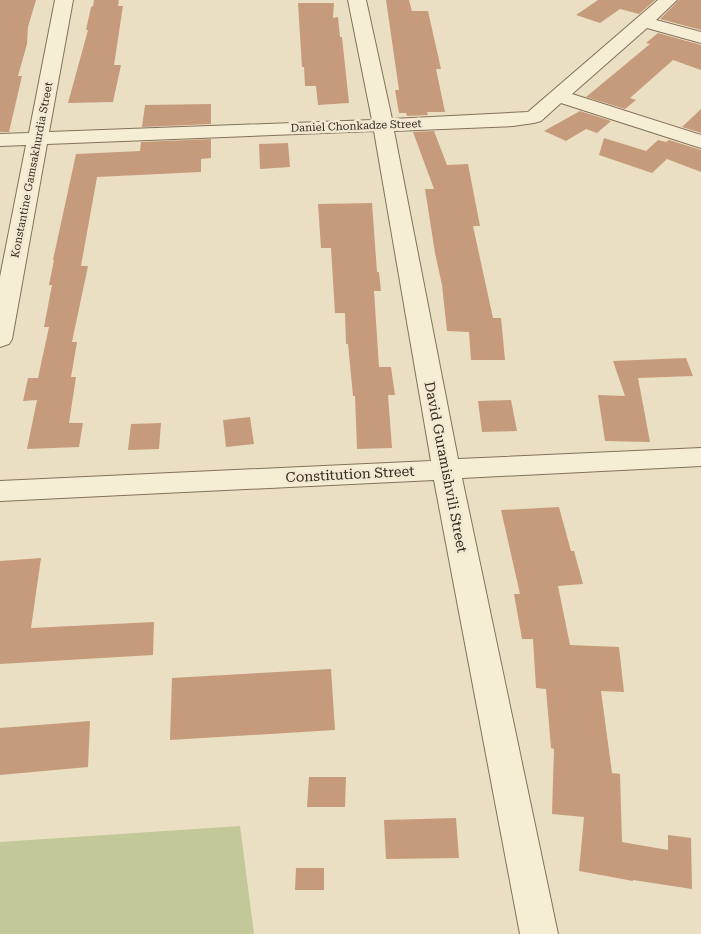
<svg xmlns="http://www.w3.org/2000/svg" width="701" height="934" font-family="'Roboto Serif',serif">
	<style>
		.green { fill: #c2c898 }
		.building { fill: #c69b7b }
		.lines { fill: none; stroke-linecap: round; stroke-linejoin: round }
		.minor-casing { stroke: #83715b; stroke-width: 2 }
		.minor { fill: #f6edd5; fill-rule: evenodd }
		.labels { text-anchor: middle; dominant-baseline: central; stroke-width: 5; stroke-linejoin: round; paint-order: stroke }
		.far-street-label { font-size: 11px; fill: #34291e; stroke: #f3e9d2 }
		.street-label { font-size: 14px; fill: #34291e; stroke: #f3e9d2 }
	</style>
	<rect width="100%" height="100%" fill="#ebdfc3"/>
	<polygon class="green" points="240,826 254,934 0,934 0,842"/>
	<g class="building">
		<polygon points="0,0 36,0 28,27 27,44 18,76 22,76 9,132 0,132"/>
		<polygon points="94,0 119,0 118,6 123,6 114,65 121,65 113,102 68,103 88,30 86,30 91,7 93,6"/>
		<polygon points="386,0 409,0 412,11 428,11 441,69 436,69 445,112 427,112 428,115 407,116 406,113 399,113 395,90 399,90"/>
		<polygon points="598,0 655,0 639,14 620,9 600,23 576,15"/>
		<polygon points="679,0 701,0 701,30 660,19"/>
		<polygon points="298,3 334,3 333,18 338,17 340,37 342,37 349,103 318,105 316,86 305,86 304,67 302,67"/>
		<polygon points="658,33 701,45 701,70 673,60 630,98 636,100 625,109 586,97 650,44 646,43"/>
		<polygon points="211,104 211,124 142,127 145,105"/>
		<polygon points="701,109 701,133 682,127"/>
		<polygon points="580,111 611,121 597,133 586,129 566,141 544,131"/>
		<polygon points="434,131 447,165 468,164 480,226 473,226 493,318 501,318 505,360 471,360 469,332 447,331 442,285 435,253 425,189 434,189 413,132"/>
		<polygon points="604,138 646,151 658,140 666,142 669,140 701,150 701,172 667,159 652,173 599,155"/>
		<polygon points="211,139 211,158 201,159 201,172 97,177 81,266 88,266 72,342 77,342 71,377 76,377 69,423 83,423 79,447 27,449 37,400 23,401 28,378 38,378 49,327 44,327 52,285 49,285 54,260 53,260 76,154 140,151 141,142"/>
		<polygon points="288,143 290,167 260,169 259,144"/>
		<polygon points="372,203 377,272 379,272 381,291 374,291 379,367 391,367 395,395 388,395 392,448 357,449 355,396 353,396 348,344 346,344 345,313 335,313 331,248 321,248 318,204"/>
		<polygon points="686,358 693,376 638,378 650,442 605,441 598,395 625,396 613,361"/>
		<polygon points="511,400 517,431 482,432 478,401"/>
		<polygon points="250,417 254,444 226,447 223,420"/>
		<polygon points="161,423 159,449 128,450 131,424"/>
		<polygon points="559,507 571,551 574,551 583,584 558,586 570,645 619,647 624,692 601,691 612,773 620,774 622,842 668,850 668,835 691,838 692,889 633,880 633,881 579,871 584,817 552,814 554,749 551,748 546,689 536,688 533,639 522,639 514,594 520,594 501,510"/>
		<polygon points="41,558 31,628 154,622 153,655 0,664 0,561"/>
		<polygon points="331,669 335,730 170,740 172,678"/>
		<polygon points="90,721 88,767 0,775 0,728"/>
		<polygon points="309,777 346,777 345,807 307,807"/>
		<polygon points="456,818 459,858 386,859 384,820"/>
		<polygon points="296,868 324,868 324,890 295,890"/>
	</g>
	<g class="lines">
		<defs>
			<polygon id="minor" points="55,0 73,0 49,132 372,120 348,0 366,0 392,119 528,112 658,0 677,0 656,20 701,32 701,43 647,28 572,94 701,135 701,148 561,103 541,121 534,123 513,126 394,131 458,459 701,448 701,466 462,478 558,934 520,934 434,480 0,501 0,481 431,461 374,131 47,144 12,339 9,344 0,347 0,277 26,145 0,146 0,134 29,133"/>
		</defs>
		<use href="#minor" class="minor-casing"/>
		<use href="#minor" class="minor"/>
	</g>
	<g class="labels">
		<g class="far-street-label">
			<text transform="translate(356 126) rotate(-2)">Daniel Chonkadze Street</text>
			<text transform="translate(32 170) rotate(-79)">Konstantine Gamsakhurdia Street</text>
		</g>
		<g class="street-label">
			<text transform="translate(446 467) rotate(79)">David Guramishvili Street</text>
			<text transform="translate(350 474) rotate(-3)">Constitution Street</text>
		</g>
	</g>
</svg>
